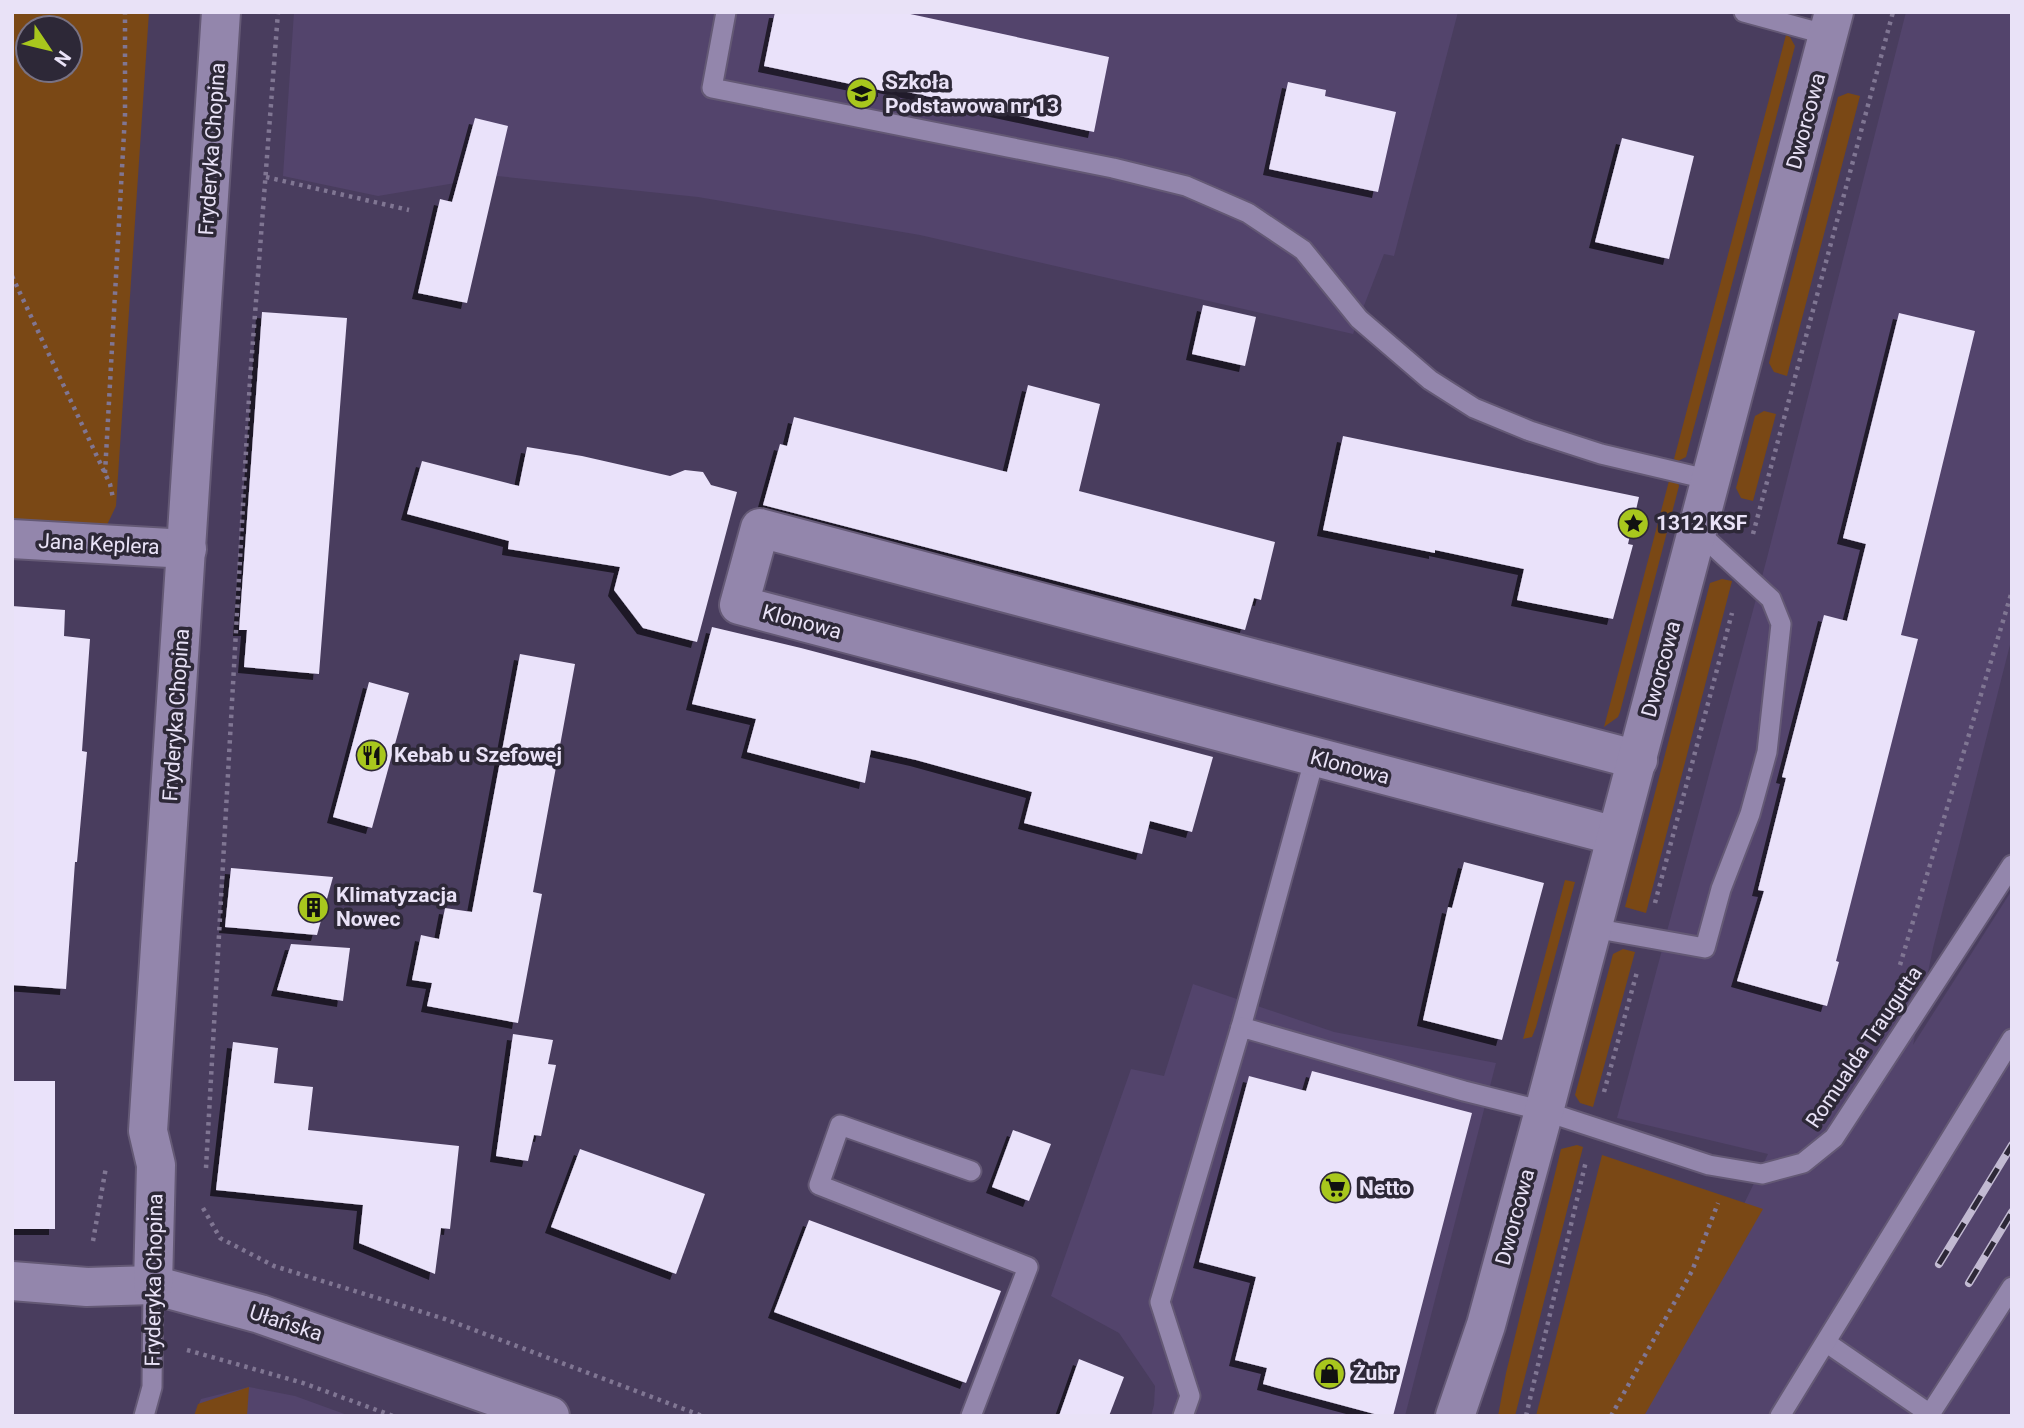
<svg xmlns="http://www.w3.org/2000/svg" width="2024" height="1428" font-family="Roboto,sans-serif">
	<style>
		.built { fill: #53446c }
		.green { fill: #7a4815; fill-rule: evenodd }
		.building { fill: #eae2fa; filter: url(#shadow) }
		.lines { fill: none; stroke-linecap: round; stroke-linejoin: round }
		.lane-casing { stroke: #645975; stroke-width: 23 }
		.street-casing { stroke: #645975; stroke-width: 42 }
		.secondary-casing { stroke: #645975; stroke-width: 42 }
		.path { stroke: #807693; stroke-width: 4.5; stroke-dasharray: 3.5 5; stroke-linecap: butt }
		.lane { stroke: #9386ac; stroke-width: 19 }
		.street { stroke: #9386ac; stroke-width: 38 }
		.secondary { stroke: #9386ac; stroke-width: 38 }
		.rail-casing { stroke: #c2bad2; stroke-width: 8 }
		.rail { stroke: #2d2837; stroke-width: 5; stroke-dasharray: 16; stroke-linecap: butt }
		.labels { text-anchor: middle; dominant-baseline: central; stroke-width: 7; stroke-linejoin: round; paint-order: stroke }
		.poi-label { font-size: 21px; font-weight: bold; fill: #e9e2f7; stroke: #2d2837; text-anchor: start }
		.street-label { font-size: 21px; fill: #e9e2f7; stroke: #2d2837 }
	</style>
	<defs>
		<filter id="shadow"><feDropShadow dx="-6" dy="6" stdDeviation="0" flood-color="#0009"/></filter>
	</defs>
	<rect width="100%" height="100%" fill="#493d5e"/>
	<g class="built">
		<polygon points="294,12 1458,12 1394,256 1384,254 1353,334 920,235 698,197 497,176 378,196 283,176"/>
		<polygon points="1906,12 2012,12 2012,637 1933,948 1913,1045 2012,890 2012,1416 1628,1416 1731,1231 1768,1154 1617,1118 1767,558"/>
		<polygon points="1193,984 1334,1032 1496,1063 1405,1416 1151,1416 1154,1405 1155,1386 1119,1333 1051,1296 1131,1069 1164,1076"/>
		<polygon points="249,1387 295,1396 350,1416 194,1416 201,1399"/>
	</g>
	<g class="green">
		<path d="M12 12H149L116 506 107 525 93 533 12 529ZM28 28H70V70H28Z"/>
		<polygon points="1786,35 1790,37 1795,46 1686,457 1678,461 1674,459"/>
		<polygon points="1848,93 1860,96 1787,376 1774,372 1769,363 1838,97"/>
		<polygon points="1764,411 1776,414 1753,501 1741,498 1736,488 1755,416"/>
		<polygon points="1670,477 1677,479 1679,486 1620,712 1618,717 1604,727"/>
		<polygon points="1722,579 1732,581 1646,913 1625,907 1710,583"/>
		<polygon points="1565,880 1575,882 1536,1027 1532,1037 1523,1039"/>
		<polygon points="1623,949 1635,952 1593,1107 1580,1103 1575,1095 1613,954"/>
		<polygon points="1577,1145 1583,1147 1515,1416 1498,1416 1506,1373 1561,1149"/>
		<polygon points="1602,1155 1763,1209 1644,1416 1536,1416"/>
		<polygon points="249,1387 247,1416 194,1416 198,1404"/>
	</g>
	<g class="building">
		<polygon points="775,12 901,12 1109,57 1094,132 884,87 884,91 764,66"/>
		<polygon points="1288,82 1326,90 1325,96 1396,112 1378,192 1269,169"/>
		<polygon points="475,118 508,126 467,303 418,293 440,199 452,202"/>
		<polygon points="1622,138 1694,156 1669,259 1595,242"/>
		<polygon points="1203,305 1256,317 1245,366 1192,354"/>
		<polygon points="262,312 347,318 319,674 244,667 247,630 239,630"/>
		<polygon points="1899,313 1975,331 1901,635 1918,639 1836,961 1839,962 1827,1006 1737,981 1764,891 1758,890 1786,778 1782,777 1824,615 1847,621 1866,544 1843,538"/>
		<polygon points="1028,385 1100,404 1079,491 1275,542 1261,600 1254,598 1245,630 763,505 780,444 787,446 794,417 1007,472"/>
		<polygon points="1343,436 1639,497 1628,544 1633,545 1613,619 1517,600 1524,569 1435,550 1435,553 1323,530"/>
		<polygon points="527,447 582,456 670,476 685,470 703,472 711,485 737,492 697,642 643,628 614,590 620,567 508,549 509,541 407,514 422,461 519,486"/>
		<polygon points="12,606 65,610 64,636 90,639 82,751 87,752 77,862 75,862 66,989 12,985"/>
		<polygon points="712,627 801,648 1213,757 1192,832 1150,821 1142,854 1024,823 1032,792 916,760 871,750 865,783 747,752 756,719 692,704"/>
		<polygon points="520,654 575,664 533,892 542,894 518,1023 427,1006 432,983 412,980 421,935 439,939 445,908 472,912"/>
		<polygon points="369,682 409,693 372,828 333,817"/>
		<polygon points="1464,862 1544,883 1502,1040 1423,1020 1448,907 1452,908"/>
		<polygon points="231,868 333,877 317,935 225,927"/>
		<polygon points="291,944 350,948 343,1001 277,990"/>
		<polygon points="513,1034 553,1040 548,1064 556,1065 541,1136 534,1135 528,1161 496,1156"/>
		<polygon points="233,1042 278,1048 274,1083 313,1087 308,1130 459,1146 450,1229 441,1228 435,1274 359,1243 363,1205 216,1190"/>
		<polygon points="1312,1071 1472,1113 1393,1416 1382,1416 1263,1384 1267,1368 1235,1360 1256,1277 1199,1262 1249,1076 1306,1091"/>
		<rect x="12" y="1081" width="43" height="148"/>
		<polygon points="1013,1130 1051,1144 1029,1201 992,1187"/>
		<polygon points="580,1149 705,1194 676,1274 551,1227"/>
		<polygon points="809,1220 1001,1291 966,1383 774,1312"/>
		<polygon points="1079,1359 1124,1377 1109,1416 1059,1416"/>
	</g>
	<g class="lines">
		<defs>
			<g id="lane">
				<polyline points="726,12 712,88 1113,168 1186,186 1248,213 1303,250 1359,319 1430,380 1474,408 1530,431 1601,454 1711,480"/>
				<polyline points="1744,12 1828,35"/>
				<polyline points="1593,928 1705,948 1721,889 1750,814 1767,752 1781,624 1771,599 1697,531"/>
				<polyline points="1241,1027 1315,757"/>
				<polyline points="971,1171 840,1125 819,1185 1028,1267 971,1416"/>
				<polyline points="1827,1343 1930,1414 2012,1287"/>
				<polyline points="144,1416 152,1387 153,1285"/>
				<polyline points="1183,1416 1190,1396 1160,1302 1241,1027 1464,1091 1544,1111 1709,1165 1762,1174 1803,1163 1834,1138 2012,865"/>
				<polyline points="1780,1416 2012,1039"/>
			</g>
			<g id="street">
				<polyline points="12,539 187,549"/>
				<polyline points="1616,836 739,605 760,528 1638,760"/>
				<polyline points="12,1281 87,1287 153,1285 260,1314 550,1416"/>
				<polyline points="153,1285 156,1165 148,1131 221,12"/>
			</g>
			<polyline id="secondary" points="1455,1416 1486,1325 1544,1111 1834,12"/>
		</defs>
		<use href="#lane" class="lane-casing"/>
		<use href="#street" class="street-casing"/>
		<use href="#secondary" class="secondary-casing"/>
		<g class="path">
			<polyline points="266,177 409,210"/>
			<polyline points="12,276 110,484 113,498"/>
			<polyline points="105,473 125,115 125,12"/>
			<polyline points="1753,534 1893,12"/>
			<polyline points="1655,903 1732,613"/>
			<polyline points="1900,965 2012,591"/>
			<polyline points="1604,1092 1637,972"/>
			<polyline points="206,1168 250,380 278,12"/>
			<polyline points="203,1208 220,1238 274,1266 445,1319 702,1416"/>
			<polyline points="93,1241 106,1167"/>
			<polyline points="187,1350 303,1383 393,1416"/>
			<polyline points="1526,1416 1586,1161"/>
			<polyline points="1611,1416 1692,1271 1718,1203"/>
		</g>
		<use href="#lane" class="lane"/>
		<use href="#street" class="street"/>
		<use href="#secondary" class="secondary"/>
		<defs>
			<g id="rail">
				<polyline points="1939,1264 2012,1145"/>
				<polyline points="1969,1283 2012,1212"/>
			</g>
		</defs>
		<use href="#rail" class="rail-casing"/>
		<use href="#rail" class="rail"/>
	</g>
	<defs>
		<symbol id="school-disc" viewBox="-11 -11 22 22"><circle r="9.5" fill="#a8c71d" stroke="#2d2837"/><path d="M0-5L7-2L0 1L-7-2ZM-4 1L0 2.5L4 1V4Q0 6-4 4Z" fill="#111"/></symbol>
		<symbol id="sight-disc" viewBox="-11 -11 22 22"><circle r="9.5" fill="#a8c71d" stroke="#2d2837"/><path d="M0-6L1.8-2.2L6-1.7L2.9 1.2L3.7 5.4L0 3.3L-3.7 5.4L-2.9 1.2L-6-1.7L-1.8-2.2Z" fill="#111"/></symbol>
		<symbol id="restaurant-disc" viewBox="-11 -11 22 22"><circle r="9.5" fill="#a8c71d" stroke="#2d2837"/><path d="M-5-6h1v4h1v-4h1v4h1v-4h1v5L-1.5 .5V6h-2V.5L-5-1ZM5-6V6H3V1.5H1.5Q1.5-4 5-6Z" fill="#111"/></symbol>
		<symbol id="building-disc" viewBox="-11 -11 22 22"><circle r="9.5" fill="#a8c71d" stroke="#2d2837"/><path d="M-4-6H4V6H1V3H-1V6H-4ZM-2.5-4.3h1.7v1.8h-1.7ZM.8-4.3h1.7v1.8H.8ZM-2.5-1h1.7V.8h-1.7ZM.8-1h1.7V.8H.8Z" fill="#111"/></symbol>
		<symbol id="supermarket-disc" viewBox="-11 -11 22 22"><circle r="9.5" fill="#a8c71d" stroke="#2d2837"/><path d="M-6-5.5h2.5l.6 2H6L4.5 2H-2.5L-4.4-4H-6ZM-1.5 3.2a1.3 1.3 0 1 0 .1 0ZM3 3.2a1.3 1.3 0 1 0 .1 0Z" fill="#111"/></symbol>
		<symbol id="shop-disc" viewBox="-11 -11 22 22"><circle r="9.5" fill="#a8c71d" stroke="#2d2837"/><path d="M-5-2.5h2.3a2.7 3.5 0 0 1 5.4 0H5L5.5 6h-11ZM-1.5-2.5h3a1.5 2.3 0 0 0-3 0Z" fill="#111"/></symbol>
	</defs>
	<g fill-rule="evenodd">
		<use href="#school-disc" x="844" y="76" width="35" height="35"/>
		<use href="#sight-disc" x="1616" y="506" width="35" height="35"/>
		<use href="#restaurant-disc" x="354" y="738" width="35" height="35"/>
		<use href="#building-disc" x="296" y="890" width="35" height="35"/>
		<use href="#supermarket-disc" x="1318" y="1170" width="35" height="35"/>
		<use href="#shop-disc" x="1312" y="1356" width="35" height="35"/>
	</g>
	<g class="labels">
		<g class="poi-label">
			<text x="885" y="82">Szkoła<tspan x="885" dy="24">Podstawowa nr 13</tspan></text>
			<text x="1656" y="523">1312 KSF</text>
			<text x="394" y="755">Kebab u Szefowej</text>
			<text x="336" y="895">Klimatyzacja<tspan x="336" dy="24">Nowec</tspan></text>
			<text x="1359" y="1188">Netto</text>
			<text x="1353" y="1373">Żubr</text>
		</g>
		<g class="street-label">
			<text transform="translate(1806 121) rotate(-75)">Dworcowa</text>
			<text transform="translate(212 149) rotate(-86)">Fryderyka Chopina</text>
			<text transform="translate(99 544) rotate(3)">Jana Keplera</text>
			<text transform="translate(802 622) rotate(15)">Klonowa</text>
			<text transform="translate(1661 669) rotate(-75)">Dworcowa</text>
			<text transform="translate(176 715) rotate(-86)">Fryderyka Chopina</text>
			<text transform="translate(1350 767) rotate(15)">Klonowa</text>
			<text transform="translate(1864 1047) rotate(-56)">Romualda Traugutta</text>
			<text transform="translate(1515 1217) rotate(-75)">Dworcowa</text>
			<text transform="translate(154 1280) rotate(-89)">Fryderyka Chopina</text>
			<text transform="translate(286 1323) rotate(18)">Ułańska</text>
		</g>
	</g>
	<rect width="2024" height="1428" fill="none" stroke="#e9e2f7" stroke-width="28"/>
	<g transform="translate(49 49) rotate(125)"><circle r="33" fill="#2d2837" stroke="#787284" stroke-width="2"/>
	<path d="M0-5L12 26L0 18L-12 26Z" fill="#a8c71d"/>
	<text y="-10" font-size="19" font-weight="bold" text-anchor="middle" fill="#e9e2f7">N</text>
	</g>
</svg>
